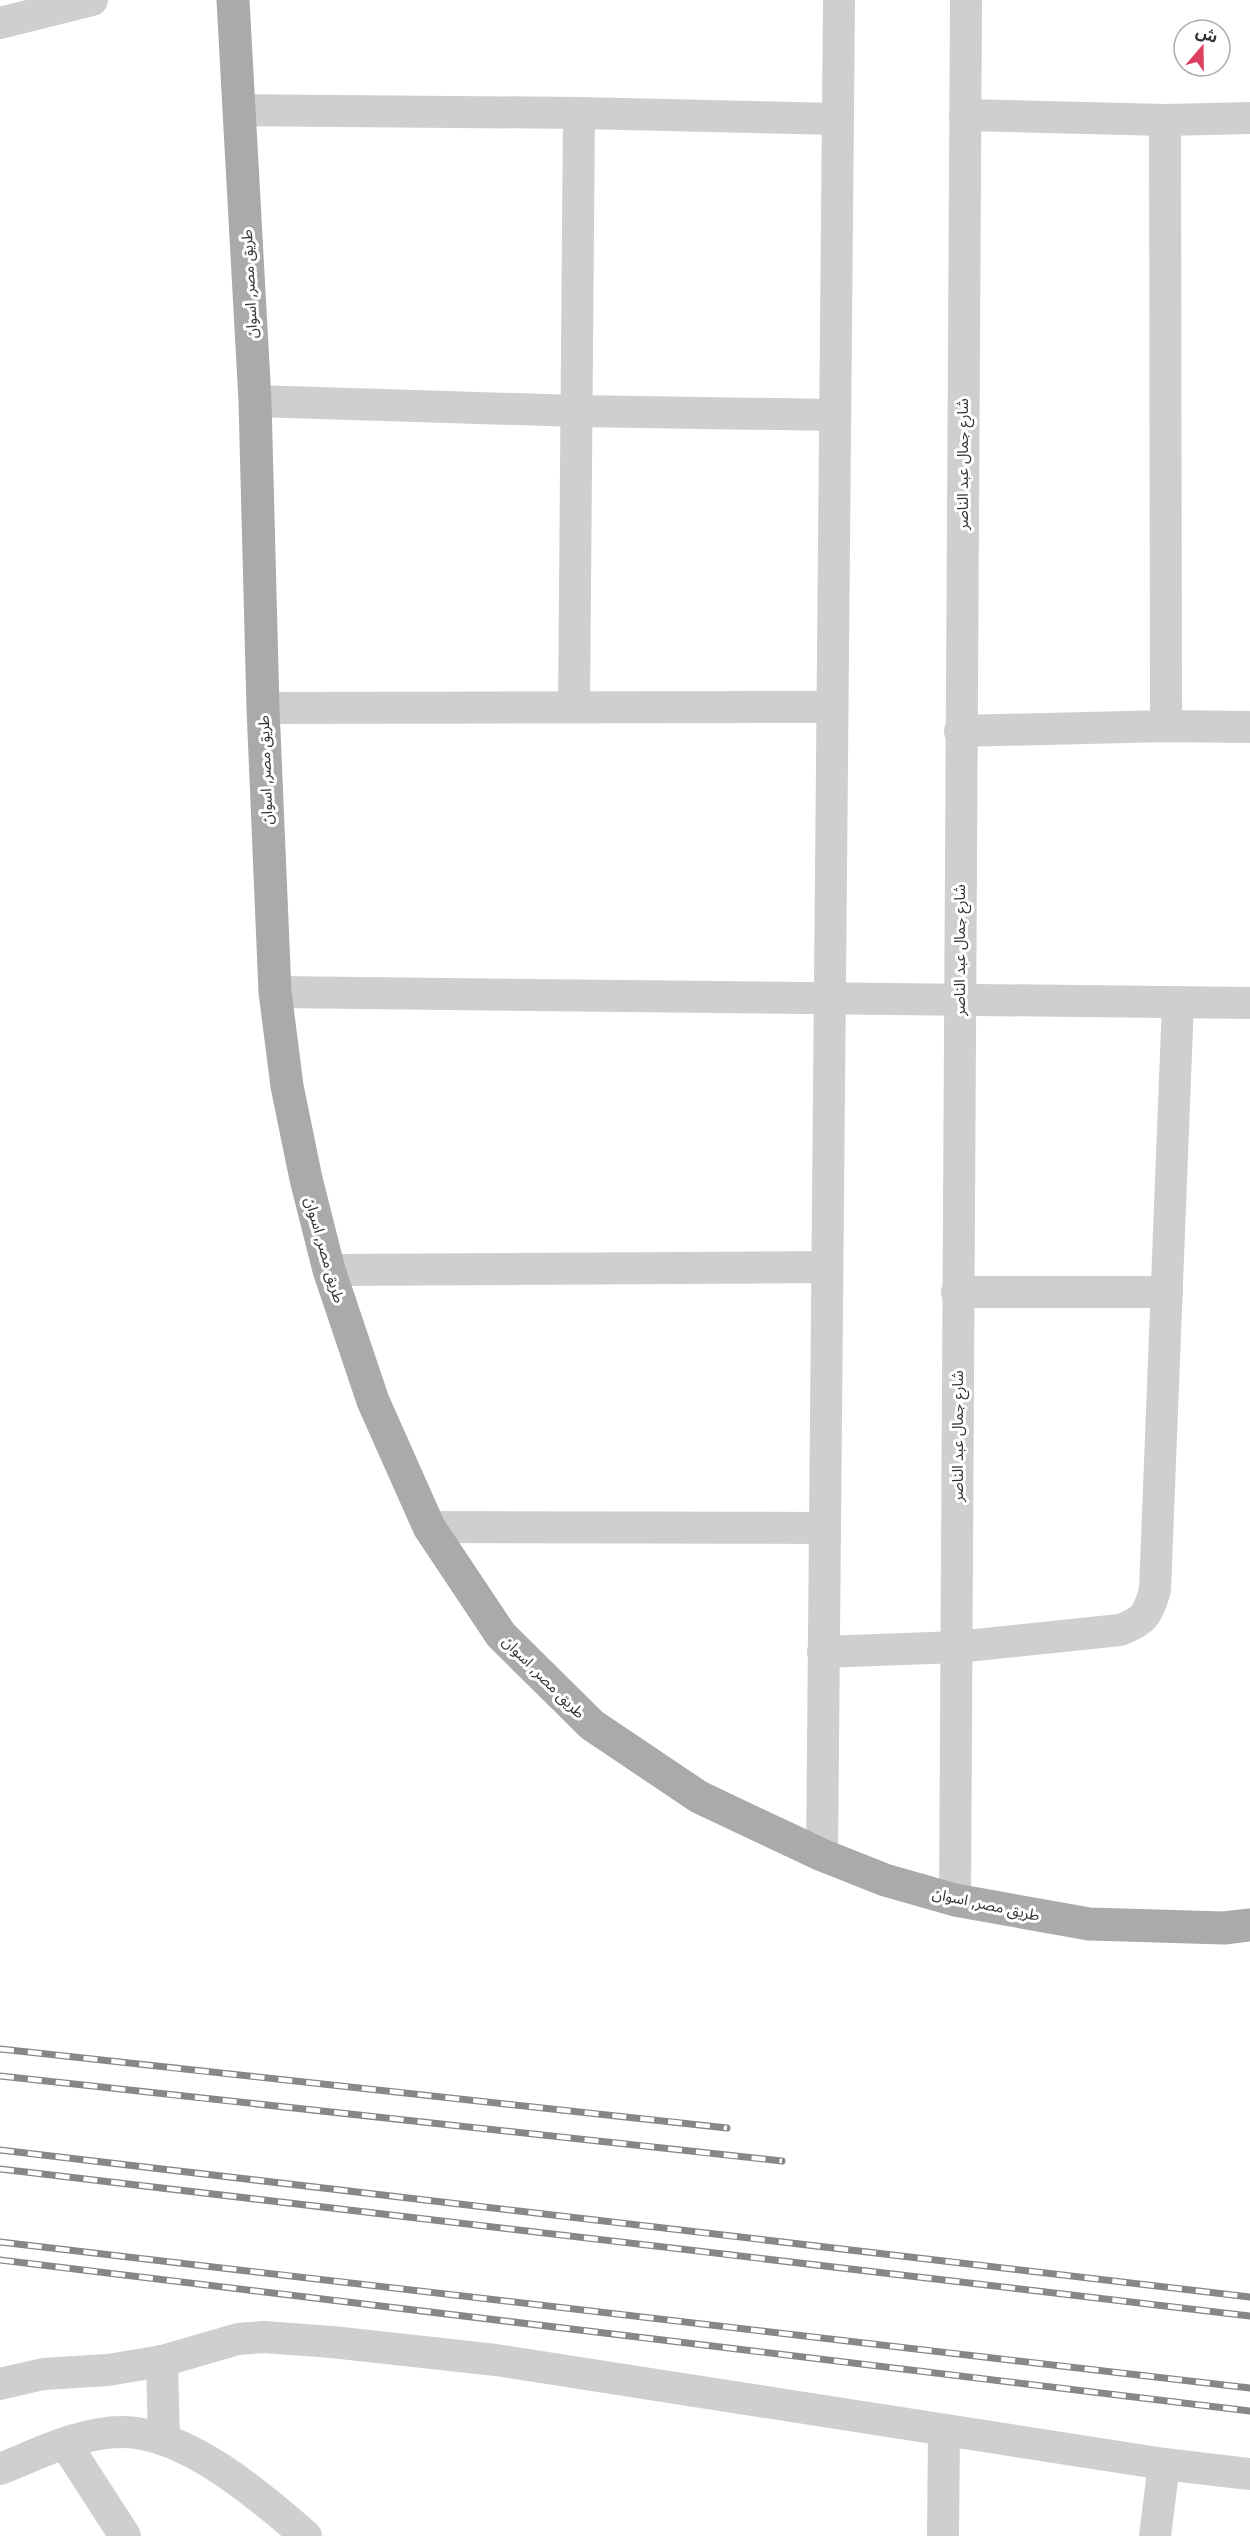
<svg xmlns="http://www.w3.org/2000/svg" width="1250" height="2536" font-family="Inter,'Noto Sans Arabic',sans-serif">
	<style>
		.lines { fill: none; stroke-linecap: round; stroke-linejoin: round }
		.street { stroke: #cfcfcf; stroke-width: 32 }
		.primary { stroke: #aaa; stroke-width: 33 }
		.rail-casing { stroke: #878787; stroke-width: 7 }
		.rail { stroke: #fff; stroke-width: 4.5; stroke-dasharray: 14; stroke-linecap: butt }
		.labels { text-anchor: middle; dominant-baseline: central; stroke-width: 6; stroke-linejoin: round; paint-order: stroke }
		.street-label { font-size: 15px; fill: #323232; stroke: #fff }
	</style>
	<rect width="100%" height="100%" fill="#fff"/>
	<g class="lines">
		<g class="street">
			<polyline points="0,23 92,0"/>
			<polyline points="239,110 579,113 838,119"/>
			<polyline points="965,115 1165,120 1166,726"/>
			<polyline points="1165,120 1250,118"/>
			<polyline points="255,401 577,411 835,415"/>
			<polyline points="574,707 579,113"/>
			<polyline points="263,708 832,707"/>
			<polyline points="960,731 1166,726 1250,727"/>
			<polyline points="275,992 1250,1003"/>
			<polyline points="329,1270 827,1267"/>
			<polyline points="957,1292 1167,1292"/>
			<polyline points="429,1527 825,1528"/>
			<path d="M823 1652 957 1647 1120 1630C1144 1621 1148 1615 1155 1590L1178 1002"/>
			<polyline points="822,1855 839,0"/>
			<polyline points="955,1900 966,0"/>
			<polyline points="162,2361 164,2440"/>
			<polyline points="0,2384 43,2374 108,2370 162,2361 238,2339 264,2337 332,2342 496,2360 1164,2464 1250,2474"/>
			<polyline points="65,2443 125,2536"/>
			<path d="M0 2469C38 2454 80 2432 122 2432 186 2432 260 2496 306 2536"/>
			<polyline points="943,2536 944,2430"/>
			<polyline points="1155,2536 1164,2464"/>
		</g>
		<polyline class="primary" points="233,0 255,401 263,708 275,992 287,1086 306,1179 329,1270 373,1401 429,1527 501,1635 592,1725 699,1797 822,1855 885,1880 955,1900 1089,1924 1224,1928 1250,1925"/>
		<defs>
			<g id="rail">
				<polyline points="0,2049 727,2128"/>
				<polyline points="0,2076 782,2161"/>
				<polyline points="0,2150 1250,2297"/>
				<polyline points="0,2169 1250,2316"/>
				<polyline points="0,2242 1250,2388"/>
				<polyline points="0,2260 1250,2411"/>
			</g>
		</defs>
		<use href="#rail" class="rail-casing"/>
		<use href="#rail" class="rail"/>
	</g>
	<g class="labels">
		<g class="street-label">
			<text transform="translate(249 284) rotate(-93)">طريق مصر, اسوان</text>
			<text transform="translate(962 464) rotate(-90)">شارع جمال عبد الناصر</text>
			<text transform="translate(265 770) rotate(-92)">طريق مصر, اسوان</text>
			<text transform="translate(959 950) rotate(-90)">شارع جمال عبد الناصر</text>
			<text transform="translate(325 1250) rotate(74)">طريق مصر, اسوان</text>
			<text transform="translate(957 1436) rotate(-90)">شارع جمال عبد الناصر</text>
			<text transform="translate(544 1677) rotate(45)">طريق مصر, اسوان</text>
			<text transform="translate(986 1904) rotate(12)">طريق مصر, اسوان</text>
		</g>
	</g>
	<g transform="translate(1202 48) rotate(20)"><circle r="28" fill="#ffffff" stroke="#adadad" stroke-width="1.5"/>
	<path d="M0-4.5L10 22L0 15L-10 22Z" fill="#de3f60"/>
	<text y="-9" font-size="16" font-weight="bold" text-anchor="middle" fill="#323232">ش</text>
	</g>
</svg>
